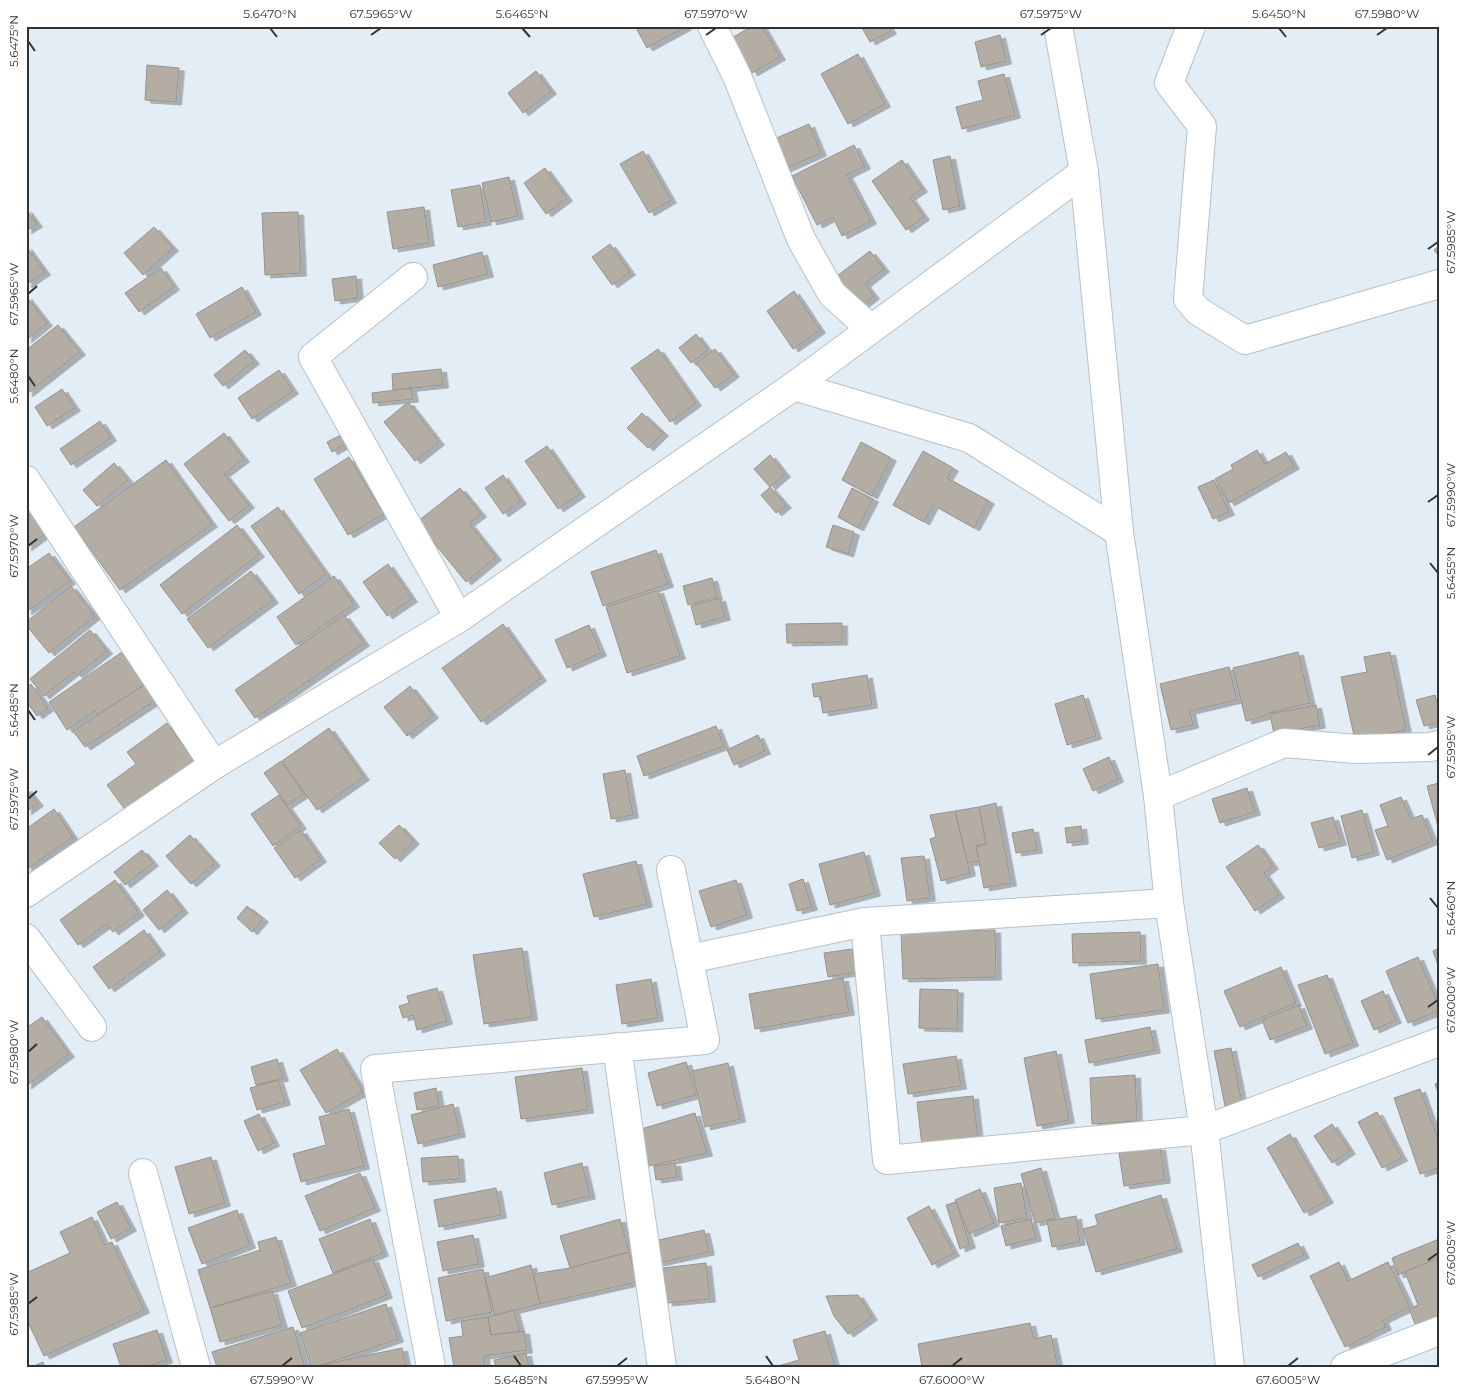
<svg xmlns="http://www.w3.org/2000/svg" width="1465" height="1393" font-family="Montserrat,sans-serif">
	<style>
		.building { fill: #b4ada3; stroke: #999289; filter: url(#shadow) }
		.lines { fill: none; stroke-linecap: round; stroke-linejoin: round }
		.street-casing { stroke: #b7c1c9; stroke-width: 30 }
		.street { stroke: #fff; stroke-width: 28 }
		.ticks { fill: none; stroke: #2f3336; stroke-width: 2 }
		.neatline { fill: none; stroke: #2f3336; stroke-width: 2 }
		.ticks-label { font-size: 12px; text-anchor: middle; fill: #2f3336 }
	</style>
	<defs>
		<filter id="shadow"><feDropShadow dx="5.5" dy="3" stdDeviation="0" flood-color="#0004"/></filter>
	</defs>
	<rect width="100%" height="100%" fill="#e3edf5"/>
	<g class="building">
		<polygon points="635,26 685,26 686,27 647,48"/>
		<polygon points="752,26 762,26 780,57 752,73 732,38"/>
		<polygon points="861,26 888,26 891,31 870,42"/>
		<polygon points="1000,35 1006,61 981,67 975,42"/>
		<polygon points="858,54 885,104 848,124 821,74"/>
		<polygon points="147,65 179,68 176,102 145,100"/>
		<polygon points="536,71 551,91 523,113 508,93"/>
		<polygon points="1004,74 1015,115 962,129 956,107 983,100 978,81"/>
		<polygon points="809,124 821,153 785,169 772,140"/>
		<polygon points="854,145 865,166 847,175 871,221 842,236 833,217 817,225 792,176"/>
		<polygon points="643,151 671,200 649,213 620,164"/>
		<polygon points="950,156 960,206 943,210 933,160"/>
		<polygon points="902,160 922,189 910,197 924,217 906,230 872,181"/>
		<polygon points="545,168 567,198 546,214 524,183"/>
		<polygon points="509,177 518,216 491,222 482,183"/>
		<polygon points="480,185 486,222 458,227 451,190"/>
		<polygon points="424,207 429,243 393,249 387,212"/>
		<polygon points="26,209 37,224 26,231"/>
		<polygon points="298,212 301,273 265,275 262,213"/>
		<polygon points="154,227 173,248 143,275 124,253"/>
		<polygon points="610,244 630,272 612,285 592,257"/>
		<polygon points="26,246 45,272 26,285"/>
		<polygon points="1439,246 1439,256 1434,250"/>
		<polygon points="870,251 884,269 865,284 874,296 856,310 833,279"/>
		<polygon points="482,252 488,274 438,287 433,265"/>
		<polygon points="161,268 174,287 139,312 125,293"/>
		<polygon points="356,276 358,298 335,301 332,279"/>
		<polygon points="242,287 256,312 210,338 196,314"/>
		<polygon points="794,291 820,330 793,349 767,311"/>
		<polygon points="26,296 47,323 26,340"/>
		<polygon points="58,325 80,352 27,394 26,350"/>
		<polygon points="696,334 708,350 691,363 679,348"/>
		<polygon points="658,349 696,403 670,422 631,368"/>
		<polygon points="715,349 734,374 715,388 696,363"/>
		<polygon points="245,350 254,361 223,386 214,375"/>
		<polygon points="441,369 443,385 393,390 392,374"/>
		<polygon points="279,370 293,391 252,419 238,398"/>
		<polygon points="411,388 413,399 373,403 372,393"/>
		<polygon points="62,389 75,408 47,426 35,407"/>
		<polygon points="408,402 439,442 415,461 384,422"/>
		<polygon points="642,413 663,433 648,448 627,428"/>
		<polygon points="100,421 111,438 71,465 60,449"/>
		<polygon points="224,433 244,459 224,474 249,505 229,521 184,464"/>
		<polygon points="341,435 346,444 332,452 327,442"/>
		<polygon points="861,442 891,458 872,496 842,480"/>
		<polygon points="547,446 580,494 558,509 525,461"/>
		<polygon points="1257,450 1265,464 1286,452 1294,466 1229,503 1215,479 1233,469 1231,465"/>
		<polygon points="923,451 953,468 947,478 989,501 974,528 933,505 924,522 893,505"/>
		<polygon points="770,455 785,474 770,487 786,505 776,513 761,495 770,487 754,469"/>
		<polygon points="349,457 384,514 348,535 314,479"/>
		<polygon points="166,460 212,524 120,590 74,527"/>
		<polygon points="114,463 128,480 97,506 83,490"/>
		<polygon points="503,475 521,501 503,514 485,488"/>
		<polygon points="1214,480 1229,512 1213,519 1198,487"/>
		<polygon points="460,488 481,514 469,523 496,557 466,582 417,522"/>
		<polygon points="852,488 873,499 858,528 838,517"/>
		<polygon points="30,507 48,532 26,548 26,510"/>
		<polygon points="278,507 326,574 299,594 251,526"/>
		<polygon points="237,525 259,554 182,614 160,585"/>
		<polygon points="833,525 854,532 848,554 826,547"/>
		<polygon points="656,550 668,584 603,606 591,572"/>
		<polygon points="49,553 70,581 26,612 26,569"/>
		<polygon points="388,564 412,599 387,616 363,582"/>
		<polygon points="251,571 273,600 208,648 187,619"/>
		<polygon points="334,576 354,604 296,645 277,617"/>
		<polygon points="712,578 717,597 688,605 683,586"/>
		<polygon points="71,586 95,616 49,653 26,625 26,622"/>
		<polygon points="658,590 680,656 627,673 606,607"/>
		<polygon points="720,598 725,617 696,625 691,606"/>
		<polygon points="344,615 364,643 255,718 235,690"/>
		<polygon points="842,623 842,642 787,643 786,624"/>
		<polygon points="503,624 541,678 481,722 442,668"/>
		<polygon points="589,625 601,653 567,668 555,640"/>
		<polygon points="90,630 107,651 77,675 74,672 44,696 30,679"/>
		<polygon points="122,652 144,685 98,715 95,711 67,730 49,702"/>
		<polygon points="1298,652 1310,703 1266,714 1266,716 1246,721 1233,668"/>
		<polygon points="1390,652 1406,730 1355,740 1341,677 1367,672 1364,657"/>
		<polygon points="1229,667 1237,700 1190,711 1193,725 1171,730 1160,684"/>
		<polygon points="867,675 872,705 823,713 820,696 814,697 812,684"/>
		<polygon points="31,684 48,708 37,716 26,701 26,688"/>
		<polygon points="144,685 155,701 85,747 73,731"/>
		<polygon points="410,686 433,715 407,736 384,707"/>
		<polygon points="1083,695 1096,736 1067,745 1055,704"/>
		<polygon points="1435,695 1439,709 1439,722 1424,726 1416,700"/>
		<polygon points="1316,705 1320,725 1274,734 1270,714"/>
		<polygon points="167,723 198,766 129,815 107,785 136,764 127,752"/>
		<polygon points="716,726 724,746 644,776 637,756"/>
		<polygon points="329,728 364,777 317,810 282,761"/>
		<polygon points="758,735 765,751 734,765 727,750"/>
		<polygon points="1109,757 1118,779 1093,791 1083,769"/>
		<polygon points="281,761 304,794 287,805 264,773"/>
		<polygon points="625,770 633,815 611,819 603,774"/>
		<polygon points="1439,783 1439,830 1427,786"/>
		<polygon points="26,788 38,803 26,812"/>
		<polygon points="1247,788 1255,812 1220,823 1212,799"/>
		<polygon points="279,795 301,826 273,846 251,814"/>
		<polygon points="1401,797 1411,819 1422,815 1433,841 1387,860 1375,830 1388,826 1380,805"/>
		<polygon points="996,803 1011,883 984,888 976,846 986,844 979,807"/>
		<polygon points="979,807 986,844 976,846 979,861 967,863 955,811"/>
		<polygon points="54,809 73,837 26,870 26,829"/>
		<polygon points="1362,810 1374,852 1352,858 1341,816"/>
		<polygon points="955,811 970,873 941,881 930,839 936,837 930,815"/>
		<polygon points="1333,817 1341,842 1319,848 1311,823"/>
		<polygon points="399,825 414,841 395,859 379,843"/>
		<polygon points="1081,826 1083,841 1067,843 1065,828"/>
		<polygon points="1033,829 1037,850 1016,853 1012,833"/>
		<polygon points="301,830 321,859 295,878 274,848"/>
		<polygon points="190,835 215,863 191,884 166,856"/>
		<polygon points="1258,845 1273,866 1264,873 1279,895 1255,911 1226,867"/>
		<polygon points="142,850 153,863 125,885 114,872"/>
		<polygon points="864,852 875,893 830,905 819,864"/>
		<polygon points="924,856 930,898 907,901 901,858"/>
		<polygon points="636,861 647,904 594,917 583,874"/>
		<polygon points="803,879 812,907 797,911 789,884"/>
		<polygon points="115,880 139,913 113,932 107,924 78,945 60,920"/>
		<polygon points="736,880 747,915 711,927 699,891"/>
		<polygon points="167,890 183,910 159,930 143,910"/>
		<polygon points="247,906 263,919 252,932 237,918"/>
		<polygon points="144,930 160,952 109,989 93,967"/>
		<polygon points="995,930 996,977 903,979 901,932"/>
		<polygon points="1140,932 1141,961 1073,963 1072,934"/>
		<polygon points="522,948 532,1017 484,1024 473,955"/>
		<polygon points="1439,948 1439,968 1433,951"/>
		<polygon points="852,949 856,972 828,977 824,953"/>
		<polygon points="1418,957 1439,1006 1439,1011 1408,1023 1386,971"/>
		<polygon points="1158,964 1164,1010 1096,1019 1090,974"/>
		<polygon points="1281,967 1296,1003 1240,1027 1224,991"/>
		<polygon points="1327,975 1353,1043 1325,1054 1298,985"/>
		<polygon points="843,978 849,1012 755,1029 749,994"/>
		<polygon points="651,979 658,1018 622,1024 616,985"/>
		<polygon points="437,988 447,1021 417,1030 413,1015 403,1018 399,1006 409,1003 407,996"/>
		<polygon points="920,989 958,990 957,1029 919,1028"/>
		<polygon points="1383,991 1396,1020 1374,1030 1361,1001"/>
		<polygon points="1299,1005 1307,1026 1270,1040 1262,1020"/>
		<polygon points="42,1017 69,1054 26,1086 26,1028"/>
		<polygon points="1150,1027 1155,1050 1089,1063 1085,1040"/>
		<polygon points="1231,1048 1242,1103 1225,1106 1214,1051"/>
		<polygon points="337,1049 363,1092 326,1113 300,1070"/>
		<polygon points="1056,1051 1069,1120 1037,1126 1024,1058"/>
		<polygon points="956,1056 961,1086 908,1094 903,1064"/>
		<polygon points="277,1059 283,1078 256,1085 251,1067"/>
		<polygon points="686,1062 696,1095 657,1106 648,1073"/>
		<polygon points="728,1063 740,1119 705,1127 692,1071"/>
		<polygon points="582,1068 588,1110 521,1119 515,1077"/>
		<polygon points="1135,1075 1137,1121 1092,1124 1090,1078"/>
		<polygon points="278,1080 285,1102 257,1110 250,1088"/>
		<polygon points="1439,1082 1439,1095 1435,1084"/>
		<polygon points="436,1088 439,1106 417,1110 414,1093"/>
		<polygon points="1420,1089 1439,1142 1439,1168 1420,1174 1394,1098"/>
		<polygon points="973,1096 978,1139 922,1146 917,1102"/>
		<polygon points="453,1104 460,1134 418,1144 411,1115"/>
		<polygon points="349,1109 364,1166 301,1182 293,1154 326,1145 319,1117"/>
		<polygon points="1377,1112 1402,1158 1382,1168 1358,1122"/>
		<polygon points="695,1113 707,1153 649,1166 641,1129"/>
		<polygon points="259,1114 274,1143 258,1151 244,1121"/>
		<polygon points="1332,1124 1350,1151 1332,1163 1314,1136"/>
		<polygon points="1290,1134 1328,1200 1304,1213 1267,1148"/>
		<polygon points="1160,1147 1165,1180 1124,1186 1119,1153"/>
		<polygon points="458,1156 460,1179 423,1182 421,1158"/>
		<polygon points="211,1157 225,1203 189,1214 175,1167"/>
		<polygon points="582,1163 590,1196 552,1205 544,1173"/>
		<polygon points="675,1163 677,1177 656,1180 654,1166"/>
		<polygon points="1041,1168 1055,1218 1035,1223 1021,1174"/>
		<polygon points="360,1173 375,1208 320,1231 305,1196"/>
		<polygon points="1021,1183 1027,1218 999,1223 994,1188"/>
		<polygon points="496,1188 501,1215 439,1227 434,1200"/>
		<polygon points="980,1189 994,1223 969,1234 955,1200"/>
		<polygon points="1161,1195 1177,1249 1096,1272 1083,1229 1098,1225 1095,1215"/>
		<polygon points="117,1202 131,1228 111,1239 97,1212"/>
		<polygon points="956,1202 970,1245 960,1249 946,1205"/>
		<polygon points="929,1206 954,1253 932,1265 907,1218"/>
		<polygon points="237,1210 250,1245 202,1264 188,1228"/>
		<polygon points="1076,1216 1080,1242 1052,1247 1047,1221"/>
		<polygon points="92,1217 105,1245 112,1242 144,1310 44,1356 26,1318 26,1273 70,1253 60,1232"/>
		<polygon points="370,1219 383,1253 333,1273 319,1239"/>
		<polygon points="620,1219 629,1252 570,1268 560,1236"/>
		<polygon points="1031,1219 1036,1238 1006,1246 1001,1226"/>
		<polygon points="704,1230 709,1252 658,1263 654,1241"/>
		<polygon points="473,1235 479,1264 443,1271 437,1242"/>
		<polygon points="276,1237 291,1283 210,1308 198,1270 260,1250 258,1242"/>
		<polygon points="1439,1239 1439,1258 1398,1275 1392,1258"/>
		<polygon points="1298,1243 1304,1255 1258,1277 1252,1265"/>
		<polygon points="629,1252 637,1282 540,1304 533,1274 570,1268"/>
		<polygon points="1438,1258 1439,1317 1416,1326 1409,1309 1418,1305 1405,1272"/>
		<polygon points="373,1259 387,1295 302,1328 288,1291"/>
		<polygon points="1339,1262 1348,1281 1388,1262 1410,1307 1383,1320 1386,1327 1345,1347 1310,1276"/>
		<polygon points="706,1263 710,1299 667,1303 663,1268"/>
		<polygon points="531,1265 540,1304 495,1315 485,1278"/>
		<polygon points="483,1269 492,1312 446,1321 438,1278"/>
		<polygon points="272,1291 282,1325 220,1342 210,1308"/>
		<polygon points="858,1295 872,1317 848,1334 834,1316 826,1296"/>
		<polygon points="386,1304 398,1339 316,1367 311,1367 300,1333"/>
		<polygon points="514,1310 520,1332 491,1335 488,1317"/>
		<polygon points="488,1317 491,1335 524,1331 527,1350 484,1356 485,1367 454,1367 449,1338 463,1336 461,1321"/>
		<polygon points="1030,1323 1034,1339 1051,1335 1058,1367 922,1367 918,1344"/>
		<polygon points="293,1327 305,1367 217,1367 212,1352"/>
		<polygon points="157,1330 167,1360 146,1367 121,1367 113,1344"/>
		<polygon points="825,1331 835,1367 775,1367 799,1360 793,1340"/>
		<polygon points="402,1348 406,1367 321,1367 321,1365"/>
		<polygon points="526,1353 529,1367 496,1367 494,1360"/>
		<polygon points="43,1362 45,1367 32,1367"/>
	</g>
	<g class="lines">
		<defs>
			<g id="street">
				<polyline points="712,26 737,76 801,239 832,294 871,329"/>
				<polyline points="1058,26 1084,172 1119,532 1158,796 1169,903 1204,1130 1230,1367"/>
				<polyline points="1191,26 1169,83 1202,126 1188,299 1198,311 1245,340 1439,284"/>
				<polyline points="413,277 313,357 459,618"/>
				<polyline points="794,386 969,438 1119,532"/>
				<polyline points="26,480 214,765"/>
				<polyline points="1158,796 1284,743 1356,749 1430,747 1439,745"/>
				<polyline points="26,893 214,765 459,618 794,386 1084,172"/>
				<polyline points="865,922 887,1160 1204,1130 1439,1042"/>
				<polyline points="26,938 92,1027"/>
				<polyline points="689,959 865,922 1169,903"/>
				<polyline points="617,1047 662,1367"/>
				<polyline points="143,1173 196,1367"/>
				<polyline points="431,1367 375,1069 705,1040 671,870"/>
				<polyline points="1345,1367 1439,1331"/>
			</g>
		</defs>
		<use href="#street" class="street-casing"/>
		<use href="#street" class="street"/>
	</g>
	<path class="ticks" d="M270 28 277 37M522 28 530 37M1279 28 1286 37M371 35 381 28M706 35 716 28M1041 35 1051 28M1377 35 1387 28M28 41 35 51M1428 249 1438 242M28 294 37 286M28 376 35 386M1428 502 1438 495M28 546 37 539M1430 563 1438 573M28 710 35 720M1428 755 1438 747M28 799 37 791M1430 898 1438 908M1428 1007 1438 1000M28 1052 37 1044M1428 1260 1438 1253M28 1304 37 1297M514 1356 521 1366M766 1356 773 1366M282 1366 292 1358M617 1366 627 1358M952 1366 962 1358M1288 1366 1298 1358"/>
	<rect width="1465" height="1393" fill="none" stroke="#ffffff" stroke-width="55"/>
	<rect x="28" y="28" width="1410" height="1338" class="neatline"/>
	<g class="ticks-label">
		<text x="270" y="18">5.6470°N</text>
		<text x="381" y="18">67.5965°W</text>
		<text x="522" y="18">5.6465°N</text>
		<text x="716" y="18">67.5970°W</text>
		<text x="1051" y="18">67.5975°W</text>
		<text x="1279" y="18">5.6450°N</text>
		<text x="1387" y="18">67.5980°W</text>
		<text transform="translate(14 41) rotate(-90)" y="4">5.6475°N</text>
		<text transform="translate(1451 242) rotate(-90)" y="4">67.5985°W</text>
		<text transform="translate(14 294) rotate(-90)" y="4">67.5965°W</text>
		<text transform="translate(14 376) rotate(-90)" y="4">5.6480°N</text>
		<text transform="translate(1451 495) rotate(-90)" y="4">67.5990°W</text>
		<text transform="translate(14 546) rotate(-90)" y="4">67.5970°W</text>
		<text transform="translate(1451 573) rotate(-90)" y="4">5.6455°N</text>
		<text transform="translate(14 710) rotate(-90)" y="4">5.6485°N</text>
		<text transform="translate(1451 747) rotate(-90)" y="4">67.5995°W</text>
		<text transform="translate(14 799) rotate(-90)" y="4">67.5975°W</text>
		<text transform="translate(1451 908) rotate(-90)" y="4">5.6460°N</text>
		<text transform="translate(1451 1000) rotate(-90)" y="4">67.6000°W</text>
		<text transform="translate(14 1052) rotate(-90)" y="4">67.5980°W</text>
		<text transform="translate(1451 1253) rotate(-90)" y="4">67.6005°W</text>
		<text transform="translate(14 1304) rotate(-90)" y="4">67.5985°W</text>
		<text x="282" y="1384">67.5990°W</text>
		<text x="521" y="1384">5.6485°N</text>
		<text x="617" y="1384">67.5995°W</text>
		<text x="773" y="1384">5.6480°N</text>
		<text x="952" y="1384">67.6000°W</text>
		<text x="1288" y="1384">67.6005°W</text>
	</g>
</svg>
